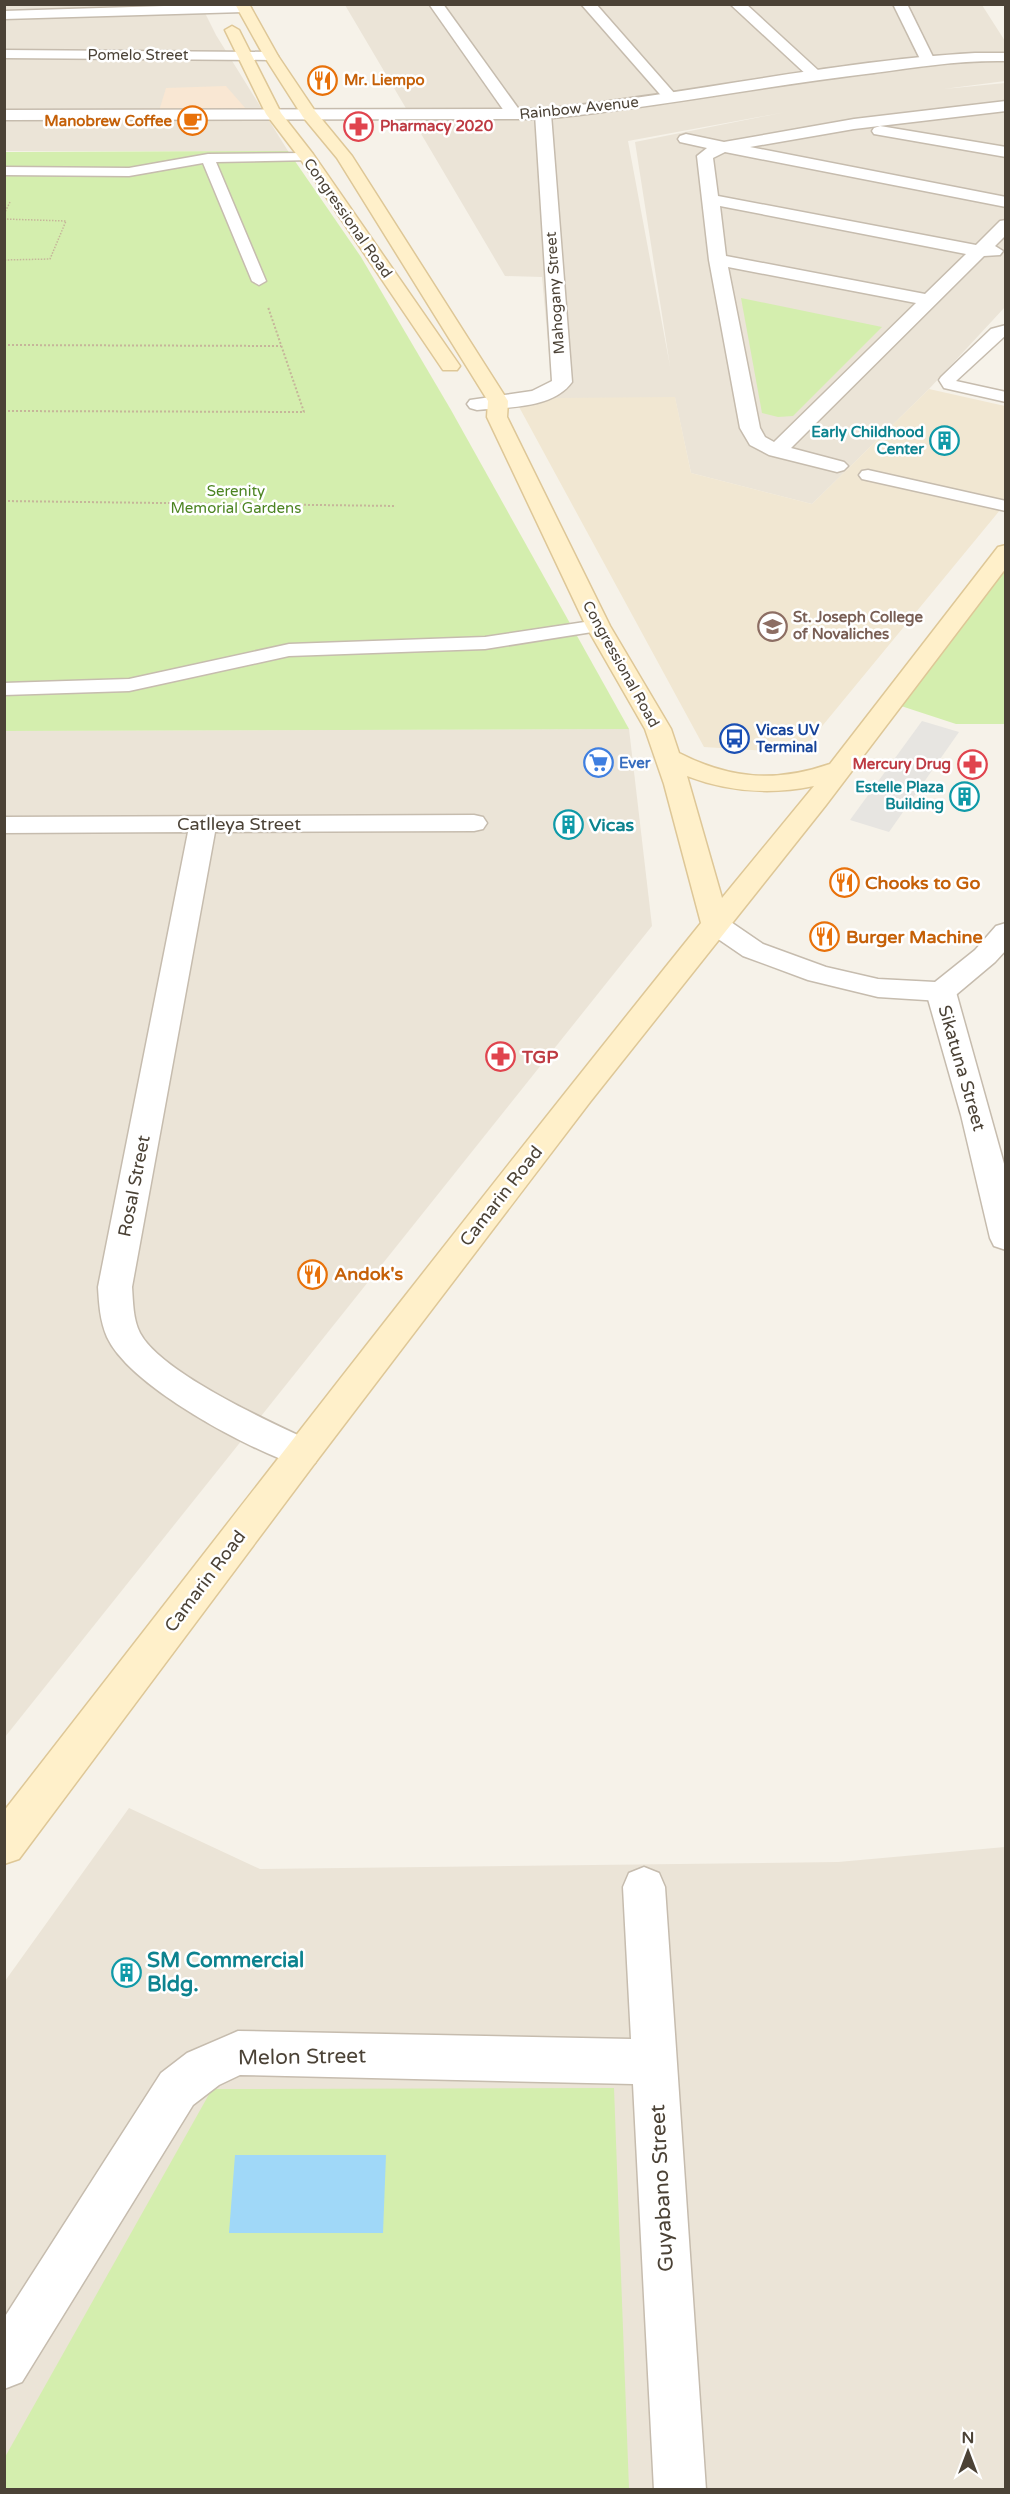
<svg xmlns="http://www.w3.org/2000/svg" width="1010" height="2494" font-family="'Varela Round',sans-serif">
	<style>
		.residential { fill: #ebe4d7; fill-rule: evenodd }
		.commercial { fill: #f9e7d3 }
		.education { fill: #f1e7d2 }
		.green { fill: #d4eeae }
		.parking { fill: #e7e5e1 }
		.water { fill: #a0d8f8 }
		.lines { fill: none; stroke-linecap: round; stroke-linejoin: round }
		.service-casing { stroke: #c6bcae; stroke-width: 3 }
		.minor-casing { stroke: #c6bcae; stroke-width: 3 }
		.tertiary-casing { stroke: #c6bcae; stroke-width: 3 }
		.secondary-casing { stroke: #dec797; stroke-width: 3 }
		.path-far1 { stroke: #c6b59a; stroke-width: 1.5; stroke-dasharray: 1.5 1.5; stroke-linecap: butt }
		.path { stroke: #c6b59a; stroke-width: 2; stroke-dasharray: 2 2; stroke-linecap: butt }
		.service { fill: #fff; fill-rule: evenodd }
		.minor { fill: #fff; fill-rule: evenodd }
		.tertiary { fill: #fff; fill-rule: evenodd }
		.secondary { fill: #fff0ca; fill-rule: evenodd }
		.labels { text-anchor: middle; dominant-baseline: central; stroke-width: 5; stroke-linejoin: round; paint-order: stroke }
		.far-street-label { font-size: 15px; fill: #4b4236; stroke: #fff }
		.far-food-label { font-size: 15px; font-weight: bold; fill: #c56008; stroke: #fff; text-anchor: start }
		.far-health-label { font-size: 15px; font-weight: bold; fill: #be3a42; stroke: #fff; text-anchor: start }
		.far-culture-label { font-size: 15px; font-weight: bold; fill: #0d838f; stroke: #fff; text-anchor: end }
		.far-park-label { font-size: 15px; fill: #4c8422; stroke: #fff }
		.far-education-label { font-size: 15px; font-weight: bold; fill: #785e54; stroke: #fff; text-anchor: start }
		.far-transit-label { font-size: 15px; font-weight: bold; fill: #164399; stroke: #fff; text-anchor: start }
		.far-shop-label { font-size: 15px; font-weight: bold; fill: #366cbe; stroke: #fff; text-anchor: start }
		.street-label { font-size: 18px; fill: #4b4236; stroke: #fff }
		.culture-label { font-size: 18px; font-weight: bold; fill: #0d838f; stroke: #fff; text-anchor: start }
		.food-label { font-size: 18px; font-weight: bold; fill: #c56008; stroke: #fff; text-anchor: start }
		.health-label { font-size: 18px; font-weight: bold; fill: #be3a42; stroke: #fff; text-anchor: start }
		.near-culture-label { font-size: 21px; font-weight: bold; fill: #0d838f; stroke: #fff; text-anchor: start }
		.near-street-label { font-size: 21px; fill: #4b4236; stroke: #fff }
	</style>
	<rect width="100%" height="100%" fill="#f6f2e9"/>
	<g class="residential">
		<polygon points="4,5 201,5 216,35 288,151 5,151"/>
		<path d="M345 5H982L1005 41V81L944 89 1005 83V307L929 389 812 504 691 473 675 398H553L542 277 505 276ZM786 112 635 142 670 366 628 141Z"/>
		<polygon points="629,729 652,926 5,1737 5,731"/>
		<polygon points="129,1808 260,1869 838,1862 1005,1847 1005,2489 5,2490 5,1981"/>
	</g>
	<polygon class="commercial" points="226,86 247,110 159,111 166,88"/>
	<polygon class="education" points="929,389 1005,406 1005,504 800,753 704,747 518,405 553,398 675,397 691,473 812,504"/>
	<g class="green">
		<polygon points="288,151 361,257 451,410 629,729 5,731 4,152"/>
		<polygon points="741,298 882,327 793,416 778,417 762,413"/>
		<polygon points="1005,563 1005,724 956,724 898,705"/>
		<polygon points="614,2088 629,2489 5,2490 5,2457 212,2089"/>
	</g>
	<polygon class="parking" points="922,721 959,732 889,832 850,820"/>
	<polygon class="water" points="235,2155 386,2155 383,2233 229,2233"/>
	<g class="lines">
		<defs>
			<g id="service">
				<polygon points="307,153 312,154 314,157 312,160 216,162 266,281 259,285 252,281 203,163 129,176 4,175 4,167 129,168 208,154"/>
				<polygon points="1006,325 1006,335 956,381 1006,392 1006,402 944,388 939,380 941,377 991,329"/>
				<polygon points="868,470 1006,501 1006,511 862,479 859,475 862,471"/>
				<polygon points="598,620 605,622 608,626 605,630 485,649 289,656 129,691 4,695 4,683 129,679 289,644 485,637"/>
			</g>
			<g id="minor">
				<polygon points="228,4 247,4 251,8 244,12 4,19 4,11"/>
				<polygon points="429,4 443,4 523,115 521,118 509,118"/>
				<polygon points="581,4 596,4 675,94 678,97 675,100 665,100"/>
				<polygon points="730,4 746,4 819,71 822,74 819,77 809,77"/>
				<polygon points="893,4 907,4 935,61 933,64 928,65 921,61"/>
				<polygon points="4,50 271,52 278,56 271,60 4,58"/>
				<path d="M1006 101V111L854 129 750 147 1006 197V207L725 152 713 158 718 196 976 245 1000 221 1006 220V235L995 246 1003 251 1000 255 984 256 791 448 844 462 848 466 844 470 837 472 769 455 750 445 740 428 709 260 697 156 707 148 680 142 678 139 680 136 686 134 724 142 854 119ZM720 206 966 254 925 294 726 256ZM728 267 916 303 774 442 765 437 760 428Z"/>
				<path d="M543 109 551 114 572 382C553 409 507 407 477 410L470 408 467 404 470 400 532 391 552 381 535 114Z"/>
				<polygon points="880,126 1006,147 1006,157 874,134 872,131 874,128"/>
				<path d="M474 815 483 817 487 823 483 829 474 831 215 832 132 1287C133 1301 133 1320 140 1333 161 1373 272 1423 315 1443L320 1453 315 1463 302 1467C250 1450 130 1387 107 1337 100 1321 99 1304 98 1287L188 832 4 833V817Z"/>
				<polygon points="941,983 951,985 956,992 1006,1171 1006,1250 994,1246 990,1238 961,1115 926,992 931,985"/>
				<polygon points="644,1867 659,1873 665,1887 706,2490 654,2490 633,2084 240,2075 219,2085 193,2105 22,2382 4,2389 4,2318 161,2073 187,2053 238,2031 631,2039 623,1887 629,1873"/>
			</g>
			<g id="tertiary">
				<path d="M975 53H1006V61C961 60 918 67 874 73 763 86 654 108 543 119L4 120V110L543 109C687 95 830 61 975 53Z"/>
				<polygon points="715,915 725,918 763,944 826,967 878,979 935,982 975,950 996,926 1006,923 1006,950 995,962 951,999 941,1001 878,997 808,980 743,956 705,930 701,924 705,918"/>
			</g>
			<g id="secondary">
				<path d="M235 4H249L278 56 315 111 352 156 508 401 507 417 610 626 671 729 679 753C730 779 775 783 830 764L998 547 1006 545V568L826 805 590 1102 315 1463 19 1859 4 1864V1811C235 1514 465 1216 701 923L664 784 645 729 586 626 487 417 488 401 337 158 303 117 264 56ZM687 776C729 792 770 795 814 786L722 898Z"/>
				<polygon points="232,26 239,30 281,113 313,154 460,366 457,370 443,370 301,160 266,114 225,30"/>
			</g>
		</defs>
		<use href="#service" class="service-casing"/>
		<use href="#minor" class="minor-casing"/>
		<use href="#tertiary" class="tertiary-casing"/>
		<use href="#secondary" class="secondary-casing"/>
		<g class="path-far1">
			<polyline points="4,214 10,202"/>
			<polyline points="4,219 66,221 50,259 4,260"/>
		</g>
		<g class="path">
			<polyline points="4,345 281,346"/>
			<polyline points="4,411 304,412 268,307"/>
			<polyline points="4,501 396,506"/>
		</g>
		<use href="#service" class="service"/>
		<use href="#minor" class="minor"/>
		<use href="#tertiary" class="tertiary"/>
		<use href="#secondary" class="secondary"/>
	</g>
	<defs>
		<symbol id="restaurant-ring" viewBox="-11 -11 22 22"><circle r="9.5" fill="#fff" stroke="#e8710a" stroke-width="1.5"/><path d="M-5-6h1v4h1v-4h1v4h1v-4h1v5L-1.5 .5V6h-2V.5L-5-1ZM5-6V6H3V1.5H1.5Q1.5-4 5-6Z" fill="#e8710a"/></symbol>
		<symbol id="cafe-ring" viewBox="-11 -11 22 22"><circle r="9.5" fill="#fff" stroke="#e8710a" stroke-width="1.5"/><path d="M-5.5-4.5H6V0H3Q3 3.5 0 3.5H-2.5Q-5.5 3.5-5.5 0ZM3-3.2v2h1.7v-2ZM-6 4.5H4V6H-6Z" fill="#e8710a"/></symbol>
		<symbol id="pharmacy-ring" viewBox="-11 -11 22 22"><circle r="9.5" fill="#fff" stroke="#e0444e" stroke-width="1.5"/><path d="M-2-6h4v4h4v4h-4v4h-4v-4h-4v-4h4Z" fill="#e0444e"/></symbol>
		<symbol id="building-ring" viewBox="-11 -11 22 22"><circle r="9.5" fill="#fff" stroke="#0f9aa8" stroke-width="1.5"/><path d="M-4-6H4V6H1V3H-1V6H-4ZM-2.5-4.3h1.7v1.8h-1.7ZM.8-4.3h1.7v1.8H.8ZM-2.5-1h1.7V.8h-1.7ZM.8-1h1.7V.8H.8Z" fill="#0f9aa8"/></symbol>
		<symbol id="university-ring" viewBox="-11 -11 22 22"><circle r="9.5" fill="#fff" stroke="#8d6e63" stroke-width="1.5"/><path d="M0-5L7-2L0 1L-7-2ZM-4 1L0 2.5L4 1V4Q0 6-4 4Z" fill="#8d6e63"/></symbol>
		<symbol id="bus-ring" viewBox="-11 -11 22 22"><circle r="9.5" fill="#fff" stroke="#1a4fb4" stroke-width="1.5"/><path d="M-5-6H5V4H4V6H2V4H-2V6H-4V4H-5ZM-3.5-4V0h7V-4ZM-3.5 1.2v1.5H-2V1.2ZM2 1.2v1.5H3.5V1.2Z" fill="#1a4fb4"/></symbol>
		<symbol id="supermarket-ring" viewBox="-11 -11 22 22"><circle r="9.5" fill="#fff" stroke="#3f7fe0" stroke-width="1.5"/><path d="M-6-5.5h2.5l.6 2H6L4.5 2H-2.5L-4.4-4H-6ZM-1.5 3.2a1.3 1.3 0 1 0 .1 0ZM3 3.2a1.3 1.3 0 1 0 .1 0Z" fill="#3f7fe0"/></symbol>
	</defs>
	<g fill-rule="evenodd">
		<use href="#restaurant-ring" x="306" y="64" width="33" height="33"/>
		<use href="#cafe-ring" x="176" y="104" width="33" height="33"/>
		<use href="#pharmacy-ring" x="342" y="110" width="33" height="33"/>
		<use href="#building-ring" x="928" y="424" width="33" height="33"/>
		<use href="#university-ring" x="756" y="610" width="33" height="33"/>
		<use href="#bus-ring" x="718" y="722" width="33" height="33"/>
		<use href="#supermarket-ring" x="582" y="746" width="33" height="33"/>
		<use href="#pharmacy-ring" x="956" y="748" width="33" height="33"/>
		<use href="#building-ring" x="948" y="780" width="33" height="33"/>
		<use href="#building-ring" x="552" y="808" width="33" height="33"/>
		<use href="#restaurant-ring" x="828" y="866" width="33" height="33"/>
		<use href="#restaurant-ring" x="808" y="920" width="33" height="33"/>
		<use href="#pharmacy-ring" x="484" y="1040" width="33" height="33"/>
		<use href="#restaurant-ring" x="296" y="1258" width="33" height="33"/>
		<use href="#building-ring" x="110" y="1956" width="33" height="33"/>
	</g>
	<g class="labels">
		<g class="far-street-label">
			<text x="138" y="55">Pomelo Street</text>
			<text transform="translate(579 108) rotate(-6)">Rainbow Avenue</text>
			<text transform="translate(348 218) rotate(55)">Congressional Road</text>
			<text transform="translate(555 293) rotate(-94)">Mahogany Street</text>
			<text transform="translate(621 664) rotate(61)">Congressional Road</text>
		</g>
		<g class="far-food-label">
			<text x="344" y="80">Mr. Liempo</text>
			<text x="172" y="121" text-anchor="end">Manobrew Coffee</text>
		</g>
		<g class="far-health-label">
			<text x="380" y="126">Pharmacy 2020</text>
			<text x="951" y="764" text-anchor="end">Mercury Drug</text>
		</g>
		<g class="far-culture-label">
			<text x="924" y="432">Early Childhood<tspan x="924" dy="17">Center</tspan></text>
			<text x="944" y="787">Estelle Plaza<tspan x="944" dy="17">Building</tspan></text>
		</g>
		<g class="far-park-label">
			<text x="236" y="491">Serenity<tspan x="236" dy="17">Memorial Gardens</tspan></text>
		</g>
		<g class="far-education-label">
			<text x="793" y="617">St. Joseph College<tspan x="793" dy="17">of Novaliches</tspan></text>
		</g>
		<g class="far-transit-label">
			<text x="756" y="730">Vicas UV<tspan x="756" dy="17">Terminal</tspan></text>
		</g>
		<g class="far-shop-label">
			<text x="619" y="763">Ever</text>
		</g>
		<g class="street-label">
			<text x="239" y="824">Catlleya Street</text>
			<text transform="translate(962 1068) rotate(74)">Sikatuna Street</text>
			<text transform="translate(134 1186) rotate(-79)">Rosal Street</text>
			<text transform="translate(501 1196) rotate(-52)">Camarin Road</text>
			<text transform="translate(205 1581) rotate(-53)">Camarin Road</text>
		</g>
		<g class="culture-label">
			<text x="589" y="825">Vicas</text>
		</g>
		<g class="food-label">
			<text x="865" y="883">Chooks to Go</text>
			<text x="846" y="937">Burger Machine</text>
			<text x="334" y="1274">Andok's</text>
		</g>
		<g class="health-label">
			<text x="522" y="1057">TGP</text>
		</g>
		<g class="near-culture-label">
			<text x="147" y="1960">SM Commercial<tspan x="147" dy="24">Bldg.</tspan></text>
		</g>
		<g class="near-street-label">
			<text transform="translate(302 2057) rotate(-1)">Melon Street</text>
			<text transform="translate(662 2188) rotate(-93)">Guyabano Street</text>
		</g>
	</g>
	<rect width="1010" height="2494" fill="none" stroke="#4b4236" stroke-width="12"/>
	<g transform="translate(968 2452)" stroke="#ffffff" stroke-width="4.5" paint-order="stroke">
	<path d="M0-4.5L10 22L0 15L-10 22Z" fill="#4b4236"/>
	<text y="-9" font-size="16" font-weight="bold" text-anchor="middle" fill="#4b4236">N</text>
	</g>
</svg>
